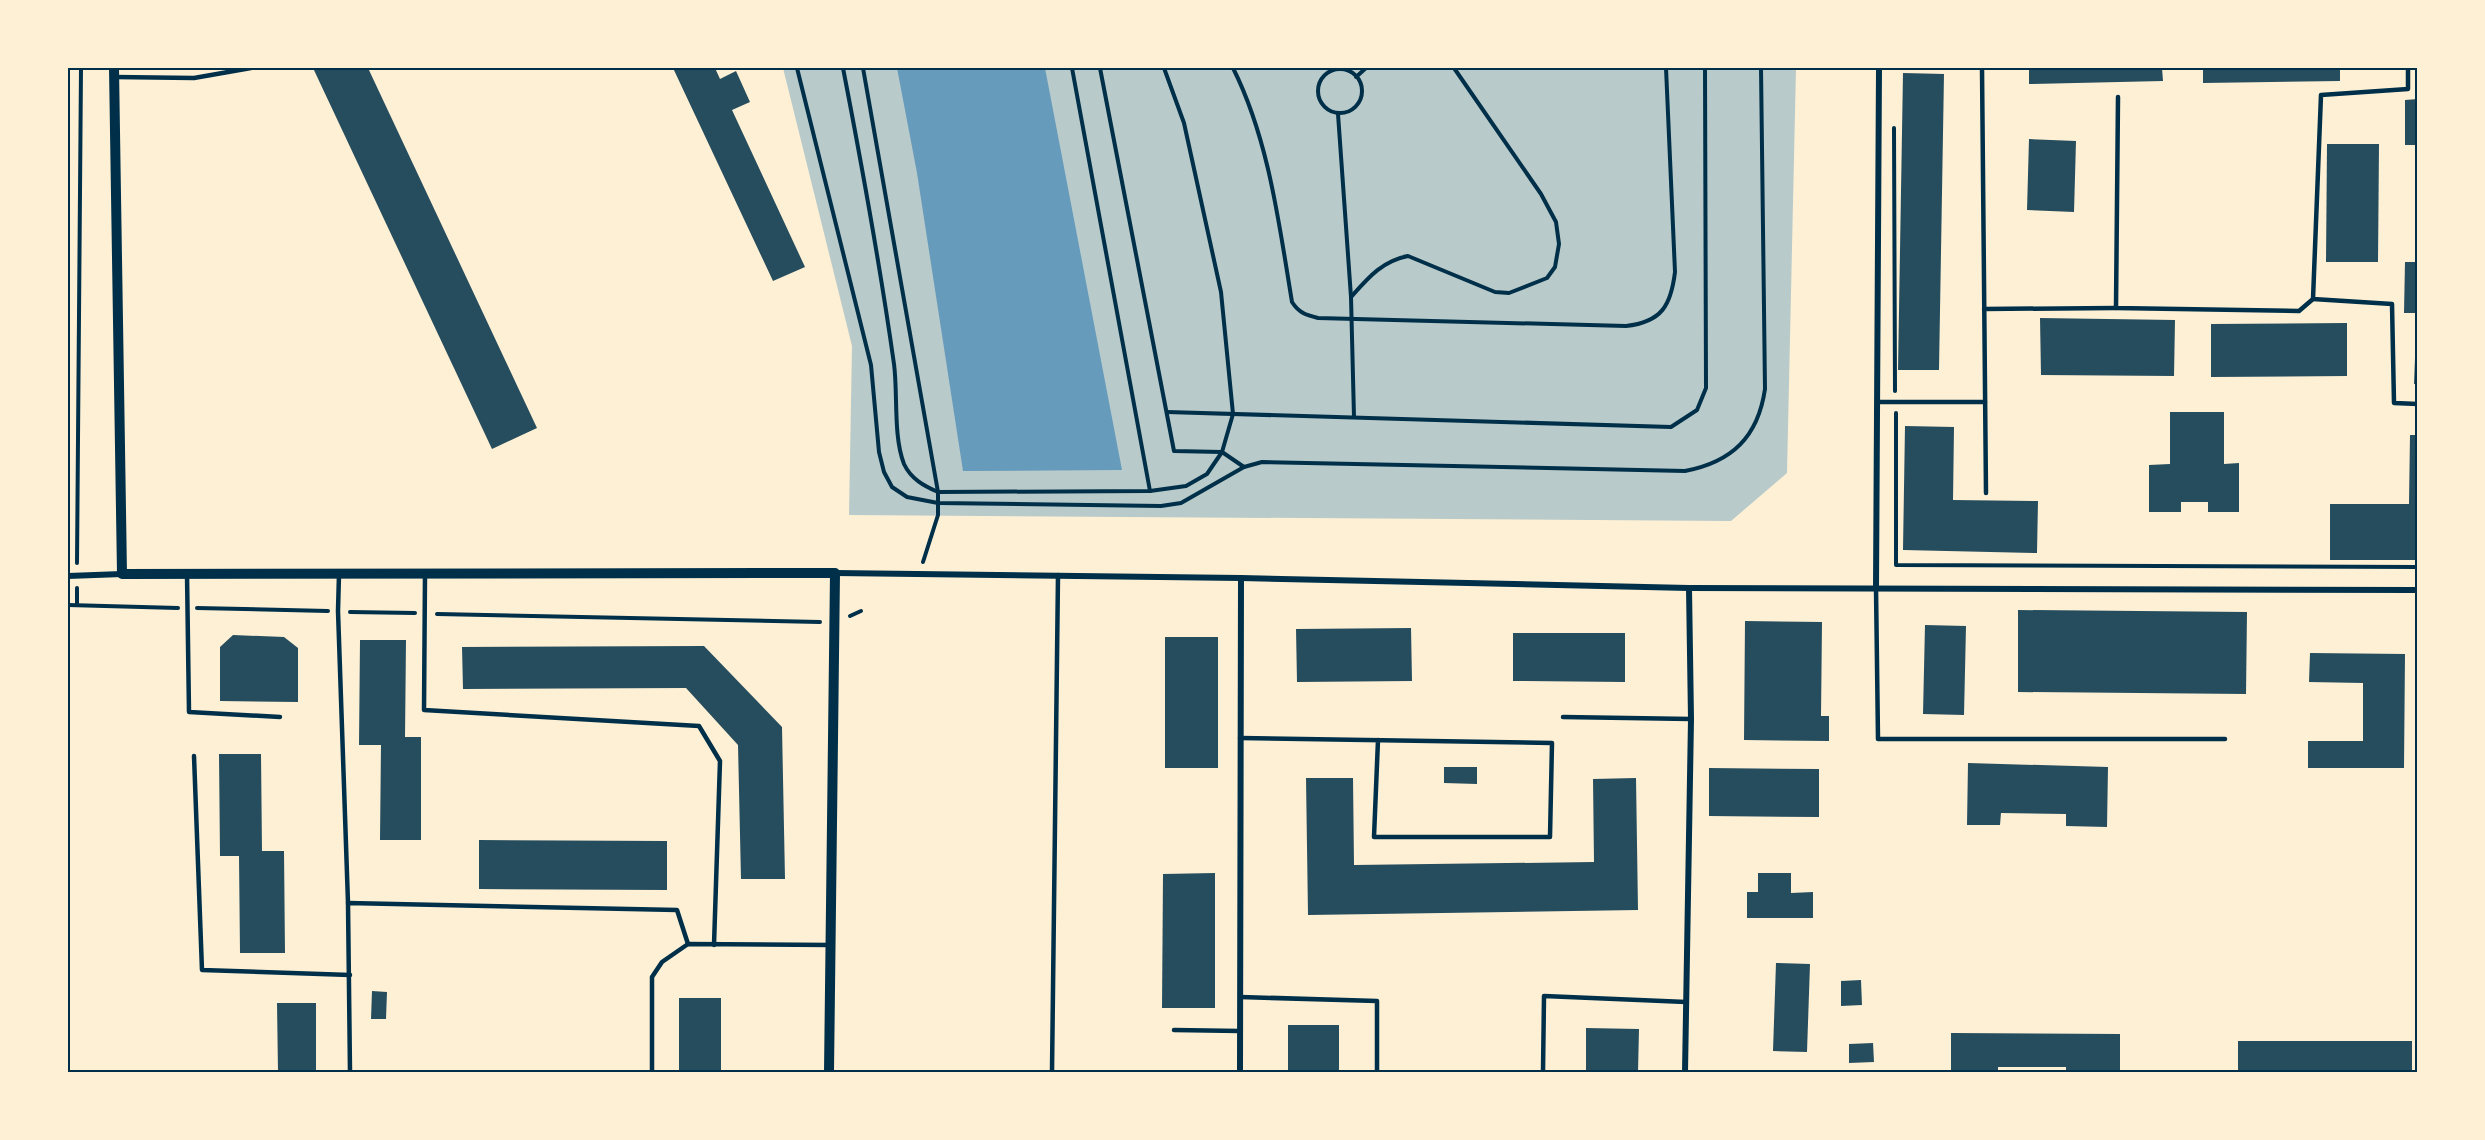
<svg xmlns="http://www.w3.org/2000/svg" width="2485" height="1140" font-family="'Times New Roman',serif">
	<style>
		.green { fill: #b9caca }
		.water { fill: #669bbc }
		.building { fill: #264d5e }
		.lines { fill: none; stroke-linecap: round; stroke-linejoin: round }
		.path { stroke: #003049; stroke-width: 4 }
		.service { stroke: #003049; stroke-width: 4.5 }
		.minor { stroke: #003049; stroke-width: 6 }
		.tertiary { stroke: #003049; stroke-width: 10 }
		.neatline { fill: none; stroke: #003049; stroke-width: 2 }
	</style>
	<rect width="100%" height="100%" fill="#fdf0d5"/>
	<polygon class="green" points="783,68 1796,68 1787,473 1731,521 849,515 852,346"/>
	<polygon class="water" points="897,68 1045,68 1122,470 963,471 917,173"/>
	<g class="building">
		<polygon points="313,68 368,68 537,428 492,449"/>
		<polygon points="673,68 715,68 720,79 736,71 750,102 732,110 805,267 773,281"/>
		<polygon points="2029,68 2162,68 2163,81 2029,84"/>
		<polygon points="2203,68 2340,68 2340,81 2203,83"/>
		<polygon points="1903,73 1944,74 1939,370 1898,370"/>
		<polygon points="2418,99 2418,145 2405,145 2405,100"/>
		<polygon points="2029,139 2076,141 2074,212 2027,210"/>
		<polygon points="2327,144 2379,144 2378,262 2326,262"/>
		<polygon points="2405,262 2418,262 2418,313 2404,313"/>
		<polygon points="2040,318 2175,320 2174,376 2041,375"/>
		<polygon points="2347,323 2347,376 2211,377 2211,324"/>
		<polygon points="2416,332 2418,332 2418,384 2414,384"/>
		<polygon points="2170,412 2224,412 2224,464 2239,463 2239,512 2208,512 2208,502 2181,502 2181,512 2149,512 2149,465 2170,464"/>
		<polygon points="1905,426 1954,427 1953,500 2038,501 2037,553 1903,550"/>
		<polygon points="2410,435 2418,435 2418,560 2330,560 2330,504 2409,504"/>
		<polygon points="2018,610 2247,612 2246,694 2018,692"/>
		<polygon points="1745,621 1822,622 1821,716 1829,716 1829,741 1744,740"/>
		<polygon points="1925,625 1966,626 1964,715 1923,714"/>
		<polygon points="1411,628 1412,681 1297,682 1296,629"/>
		<polygon points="1513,633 1625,633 1625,682 1513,681"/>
		<polygon points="233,635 284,637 298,648 298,702 220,701 220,647"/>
		<rect x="1165" y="637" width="53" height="131"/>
		<polygon points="360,640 406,640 405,737 421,737 421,840 380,840 381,745 359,745"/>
		<polygon points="704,646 782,727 785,879 741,879 738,745 686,688 463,689 462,647"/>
		<polygon points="2310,653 2405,654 2404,768 2308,768 2308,741 2363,741 2363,683 2309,682"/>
		<polygon points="219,754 261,754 262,851 284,851 285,953 240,953 239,856 220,856"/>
		<polygon points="1968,763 2108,767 2107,827 2066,826 2066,814 2001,813 2000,825 1967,825"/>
		<polygon points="1444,767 1477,767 1477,784 1444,783"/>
		<polygon points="1709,768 1819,769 1819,817 1709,816"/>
		<polygon points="1306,778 1353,778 1354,865 1594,862 1593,779 1636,778 1638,910 1308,915"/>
		<polygon points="479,840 667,841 667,890 479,889"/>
		<polygon points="1215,873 1215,1008 1162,1008 1163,874"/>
		<polygon points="1758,873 1791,873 1791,893 1813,892 1813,918 1747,918 1747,892 1758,892"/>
		<polygon points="1776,963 1810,964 1807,1052 1773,1051"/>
		<polygon points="1861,980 1862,1005 1841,1006 1841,981"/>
		<polygon points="372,991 387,992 386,1019 371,1019"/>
		<rect x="679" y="998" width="42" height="74"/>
		<polygon points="277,1003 316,1003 316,1072 278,1072"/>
		<rect x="1288" y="1025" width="51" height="47"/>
		<polygon points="1586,1028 1639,1029 1638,1072 1586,1072"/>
		<polygon points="1951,1033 2120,1034 2120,1072 2066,1072 2066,1067 1998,1067 1998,1072 1951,1072"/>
		<rect x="2238" y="1041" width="174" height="31"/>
		<polygon points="1873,1043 1874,1062 1849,1063 1849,1044"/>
	</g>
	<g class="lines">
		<g class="path">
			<path d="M797 68 871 365 879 452 884 472 892 487 907 497 938 503 1161 506 1181 503 1244 467 1262 462 1685 471C1732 462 1758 437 1765 389L1761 68"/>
			<path d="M843 68C862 166 880 265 894 364 898 394 893 436 904 464 911 479 924 486 938 492L1150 491 1186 486 1207 474 1222 452 1233 414 1221 292 1184 123 1164 68"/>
			<polyline points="863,68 938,492 938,515 923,562"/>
			<polyline points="1072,68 1150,491"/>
			<polyline points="1100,68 1174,451 1222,452 1244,467"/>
			<path d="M1233 68C1269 140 1279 224 1292 302 1299 313 1306 315 1318 318L1626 326C1662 322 1671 305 1675 272L1666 68"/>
			<circle cx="1340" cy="91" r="22"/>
			<polyline points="1356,77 1366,68"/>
			<polyline points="1338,114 1351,297 1354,417"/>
			<polyline points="1894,128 1895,391"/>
			<path d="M1351 297C1368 278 1382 261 1408 256L1495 292 1509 293 1547 278 1555 267 1559 244 1556 222 1541 194 1454 68"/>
			<polyline points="1167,412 1671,427 1697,410 1706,388 1705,68"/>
			<polyline points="1896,413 1896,565 2418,567"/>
			<polyline points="77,563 81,68"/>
			<polyline points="77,588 77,605"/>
			<polyline points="68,605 178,608"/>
			<polyline points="197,608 328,611"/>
			<polyline points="350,612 415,613"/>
			<polyline points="437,614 820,622"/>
			<polyline points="850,616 861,611"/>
		</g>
		<g class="service">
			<polyline points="1982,68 1986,493"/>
			<polyline points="2408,68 2408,89 2321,95 2313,299 2392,304 2394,403 2418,404"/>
			<polyline points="114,77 194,78 251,68"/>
			<polyline points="2118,97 2116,308 2299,311 2313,299"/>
			<polyline points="1984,309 2116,308"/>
			<polyline points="1877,402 1985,402"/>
			<polyline points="187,574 189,712 280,717"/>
			<polyline points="339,574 338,611 348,903"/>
			<polyline points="425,574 424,710 699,726 720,761 714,945"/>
			<polyline points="1876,588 1878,739 2225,739"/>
			<polyline points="1563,717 1691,719"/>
			<polyline points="1240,738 1552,743 1550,837 1374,837 1378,740"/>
			<polyline points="194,756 202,970 350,975"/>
			<polyline points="1240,997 1377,1001 1377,1072"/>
			<polyline points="1174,1030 1240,1031"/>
			<polyline points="350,1072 348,903 677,910 688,944"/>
			<polyline points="652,1072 652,977 662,962 688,944 831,945"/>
			<polyline points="1052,1072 1058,575"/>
			<polyline points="1543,1072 1544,996 1686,1002"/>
		</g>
		<g class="minor">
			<polyline points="835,573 1241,578 1689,588 2418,590"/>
			<polyline points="68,576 122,574"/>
			<polyline points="1876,587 1879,68"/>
			<polyline points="1240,1072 1241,578"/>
			<polyline points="1685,1072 1691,719 1689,588"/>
		</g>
		<polyline class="tertiary" points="114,68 122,574 835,573 829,1072"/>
	</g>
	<rect width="2485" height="1140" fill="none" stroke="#fdf0d5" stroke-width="138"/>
	<rect x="69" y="69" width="2347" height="1002" class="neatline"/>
</svg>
